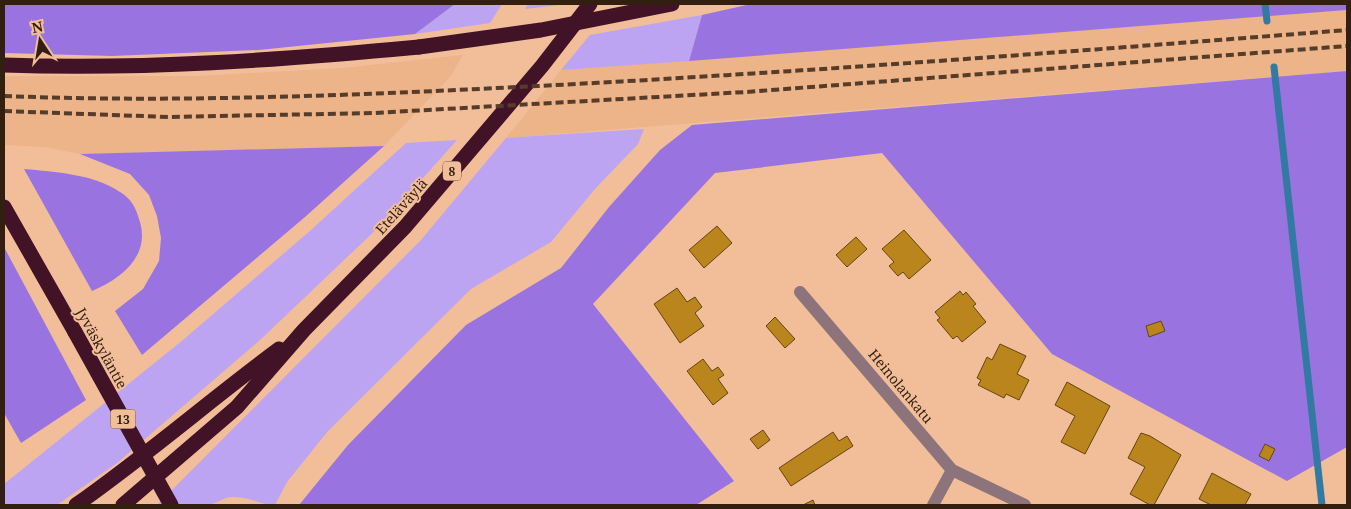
<svg xmlns="http://www.w3.org/2000/svg" width="1351" height="509" font-family="'Noto Serif',serif">
	<style>
		.built { fill: #edb389 }
		.green { fill: #bca4f3 }
		.forest { fill: #9974e0 }
		.lines { fill: none; stroke-linecap: round; stroke-linejoin: round }
		.stream { stroke: #327aa3; stroke-width: 7 }
		.building { fill: #bb851e; stroke: #634511 }
		.minor { stroke: #8d737b; stroke-width: 12 }
		.highway { stroke: #421226; stroke-width: 15 }
		.rail { stroke: #563d2a; stroke-width: 4; stroke-dasharray: 8 4; stroke-linecap: butt }
		.highway-bridge { stroke: #421226; stroke-width: 15 }
		.labels { text-anchor: middle; dominant-baseline: central; stroke-width: 4; stroke-linejoin: round; paint-order: stroke }
		.shield { fill: #f1be99; stroke: #6b4f39; stroke-width: 1 }
		.shield-label { font-size: 12px; font-weight: bold; fill: #321f10 }
		.street-label { font-size: 14px; fill: #321f10; stroke: #f1be99 }
	</style>
	<rect width="100%" height="100%" fill="#f1be99"/>
	<g class="built">
		<polygon points="1347,10 1347,71 506,138 561,70"/>
		<polygon points="463,55 450,77 384,146 80,154 45,147 4,145 4,76 200,76 342,68"/>
	</g>
	<g class="green">
		<polygon points="455,4 502,4 490,23 415,34"/>
		<polygon points="528,4 568,4 525,9"/>
		<polygon points="702,15 689,61 561,70 590,35"/>
		<path d="M644 129 638 144 595 189 551 242 471 289 328 431 287 482 275 505C260 505 248 496 233 497 223 497 217 504 208 505 192 508 173 505 157 505L421 240 506 138Z"/>
		<polygon points="457,140 382,224 260,340 117,463 57,505 4,505 4,484 183,340 311,230 406,143"/>
	</g>
	<g class="forest">
		<polygon points="4,4 455,4 415,34 259,50 112,56 4,53"/>
		<polygon points="751,4 1347,4 1347,10 689,61 702,15"/>
		<polygon points="1347,71 1347,447 1287,481 1052,354 882,153 715,173 593,304 734,481 696,505 299,505 348,445 466,325 561,268 609,207 660,150 692,125"/>
		<polygon points="384,146 305,217 142,355 115,311 143,289 159,261 161,238 157,216 149,195 130,174 80,154"/>
		<path d="M24 169C55 172 94 174 120 192 130 198 135 206 138 216 153 254 123 278 92 291Z"/>
		<polygon points="4,247 86,400 21,443 4,413"/>
	</g>
	<g class="lines">
		<g class="stream">
			<polyline points="1265,4 1267,21"/>
			<polyline points="1274,67 1322,505"/>
		</g>
	</g>
	<g class="building">
		<polygon points="717,226 732,243 704,268 689,250"/>
		<polygon points="904,230 931,260 909,279 903,272 898,276 889,266 894,262 882,249"/>
		<polygon points="856,237 867,249 847,267 836,255"/>
		<polygon points="677,288 687,302 695,297 702,307 695,313 704,326 680,343 654,304"/>
		<polygon points="960,291 963,295 966,292 976,304 973,306 986,322 962,342 957,336 953,339 937,320 940,318 935,312"/>
		<polygon points="775,317 795,339 785,348 766,326"/>
		<polygon points="1161,321 1165,331 1149,337 1146,326"/>
		<polygon points="1000,344 1026,356 1017,374 1029,380 1019,400 1006,394 1004,398 978,385 981,380 977,378 987,357 992,360"/>
		<polygon points="703,359 712,371 718,367 724,375 718,379 728,393 713,405 687,371"/>
		<polygon points="1067,382 1110,406 1085,454 1061,442 1075,416 1055,405"/>
		<polygon points="763,430 770,440 758,449 750,439"/>
		<polygon points="833,432 839,441 847,436 853,446 791,486 779,468"/>
		<polygon points="1141,433 1150,436 1181,455 1154,505 1150,505 1130,494 1145,467 1128,458"/>
		<polygon points="1265,444 1275,449 1269,461 1259,456"/>
		<polygon points="1212,473 1251,494 1245,505 1211,505 1199,499"/>
		<polygon points="813,500 815,505 803,505"/>
	</g>
	<g class="lines">
		<g class="minor">
			<polyline points="800,292 952,470 1025,505"/>
			<polyline points="933,505 952,470"/>
		</g>
		<g class="highway">
			<path d="M4 65C143 70 281 60 419 47"/>
			<polyline points="4,207 75,332"/>
			<path d="M76 505C146 456 210 400 279 349"/>
			<polyline points="123,505 237,407 304,330 405,227 542,66 590,4"/>
		</g>
		<g class="rail">
			<path d="M4 96C182 103 360 95 538 86 808 72 1078 51 1347 30"/>
			<polyline points="4,111 168,117 374,113 746,92 1347,46"/>
		</g>
		<g class="highway-bridge">
			<polyline points="419,47 541,30 672,4"/>
			<polyline points="75,332 171,505"/>
		</g>
	</g>
	<g class="labels">
		<g class="shield">
			<rect x="443" y="161.5" width="18" height="19" rx="4"/>
			<rect x="110.5" y="409.5" width="25" height="19" rx="4"/>
		</g>
		<g class="shield-label">
			<text x="452" y="171">8</text>
			<text x="123" y="419">13</text>
		</g>
		<g class="street-label">
			<text transform="translate(401 206) rotate(-48)">Eteläväylä</text>
			<text transform="translate(102 348) rotate(61)">Jyväskyläntie</text>
			<text transform="translate(901 386) rotate(50)">Heinolankatu</text>
		</g>
	</g>
	<rect width="1351" height="509" fill="none" stroke="#321f10" stroke-width="10"/>
	<g transform="translate(40 40) rotate(348)" stroke="#f1be99" stroke-width="4" paint-order="stroke">
	<path d="M0-4L9 19L0 12L-9 19Z" fill="#321f10"/>
	<text y="-8" font-size="14" font-weight="bold" text-anchor="middle" fill="#321f10">N</text>
	</g>
</svg>
